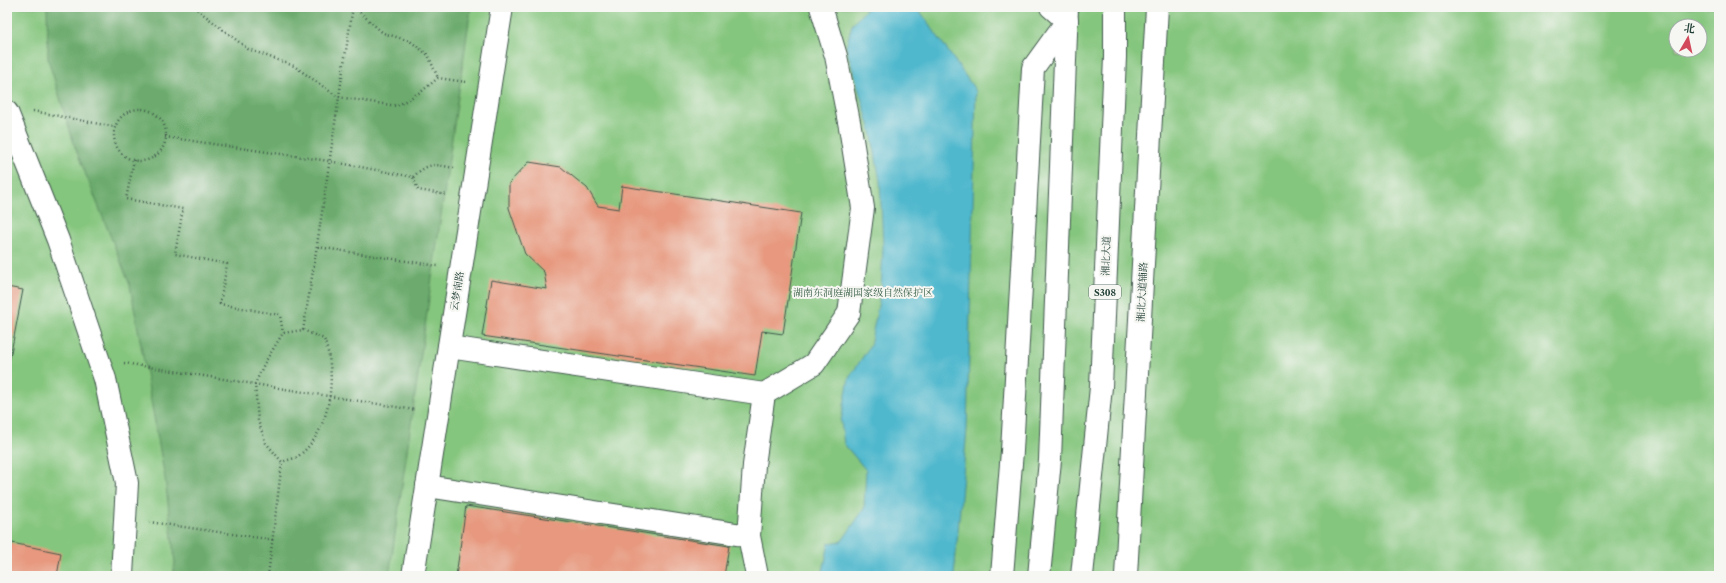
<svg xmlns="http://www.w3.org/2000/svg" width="1726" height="583" font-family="'Libre Caslon Text','Noto Serif SC',serif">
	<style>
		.green { fill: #85c67e; stroke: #528259; fill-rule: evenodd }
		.forest { fill: #6cab6d; stroke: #467450 }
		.water { fill: #4fb8cd; stroke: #377a80 }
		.building { fill: #e7987e }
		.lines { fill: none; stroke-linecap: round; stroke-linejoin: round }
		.minor-casing { stroke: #3e564a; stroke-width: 24 }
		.major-casing { stroke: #3e564a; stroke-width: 24 }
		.highway-casing { stroke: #3e564a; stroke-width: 24 }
		.path { stroke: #3e564a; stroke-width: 2.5; stroke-dasharray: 1 3; stroke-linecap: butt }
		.minor { stroke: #fff; stroke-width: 22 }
		.major { stroke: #fff; stroke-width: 22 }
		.highway { stroke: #fff; stroke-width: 22 }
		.labels { text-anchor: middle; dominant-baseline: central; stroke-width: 4; stroke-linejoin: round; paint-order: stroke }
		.shield { fill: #f6f6f2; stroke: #60746d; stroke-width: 1 }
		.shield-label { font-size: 9px; font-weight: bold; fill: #1f3d34 }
		.street-label { font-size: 10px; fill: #1f3d34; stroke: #f6f6f2 }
		.park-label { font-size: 10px; fill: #385f46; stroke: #f6f6f2 }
	</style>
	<rect width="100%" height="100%" fill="#f6f6f2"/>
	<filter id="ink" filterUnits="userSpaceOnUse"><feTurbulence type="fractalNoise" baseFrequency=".025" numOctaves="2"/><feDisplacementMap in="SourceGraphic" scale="8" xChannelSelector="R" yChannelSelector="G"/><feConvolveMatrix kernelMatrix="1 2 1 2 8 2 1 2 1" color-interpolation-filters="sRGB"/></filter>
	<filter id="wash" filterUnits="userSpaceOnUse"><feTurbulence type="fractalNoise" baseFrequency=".012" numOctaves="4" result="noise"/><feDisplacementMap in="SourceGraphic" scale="16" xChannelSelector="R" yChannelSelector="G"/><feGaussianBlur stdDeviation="0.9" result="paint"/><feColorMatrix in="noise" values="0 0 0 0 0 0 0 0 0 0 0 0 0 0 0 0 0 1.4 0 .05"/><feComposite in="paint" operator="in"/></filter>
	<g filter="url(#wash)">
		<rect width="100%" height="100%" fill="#ece4c8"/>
		<path class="green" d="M7 7H1719V576H7ZM1676 26H1700V50H1676Z"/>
		<polygon class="forest" points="47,7 471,7 389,576 173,576 175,563 165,478 130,285 76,150 48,59"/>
		<polygon class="water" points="868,7 914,7 922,14 976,91 967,429 954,576 822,576 829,543 842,541 864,509 866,470 844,444 841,421 849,378 870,346 881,291 883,246 880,181 871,131 846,47 852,25"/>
		<g id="blocks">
			<g class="building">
				<polygon points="529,162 561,167 587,188 598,206 619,209 622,186 801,213 783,334 762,331 755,376 482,336 491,280 547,289 544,272 525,254 509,208 509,183"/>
				<polygon points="7,287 23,290 8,368 7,368"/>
				<polygon points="466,506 729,546 724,576 456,576"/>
				<polygon points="7,542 61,553 57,576 7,576"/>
			</g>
		</g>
	</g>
	<g filter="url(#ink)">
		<use href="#blocks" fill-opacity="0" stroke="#3e564a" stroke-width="1"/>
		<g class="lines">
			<defs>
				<g id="minor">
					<polyline points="1051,7 1067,21"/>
					<polyline points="7,112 58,240 105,379 127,483 122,576"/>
					<polyline points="449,347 764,394"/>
					<polyline points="427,486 749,536"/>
					<polyline points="413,576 502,7"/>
					<polyline points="757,576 749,536 754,465 764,394 814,364 849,313 863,208 850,127 836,56 821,7"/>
				</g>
				<g id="major">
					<polyline points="1002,576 1012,451 1033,68 1067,21"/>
					<polyline points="1126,576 1157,7"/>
				</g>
				<g id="highway">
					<polyline points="1039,576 1050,460 1067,7"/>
					<polyline points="1082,576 1101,387 1115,57 1115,7"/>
				</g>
			</defs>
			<use href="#minor" class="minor-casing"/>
			<use href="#major" class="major-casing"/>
			<use href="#highway" class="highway-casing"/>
			<g class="path">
				<polyline points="194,7 248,49 294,66 338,97 397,106 422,91 438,78 466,82"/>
				<polyline points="354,7 383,33 410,41 428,55 438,78"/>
				<circle cx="140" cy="135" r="26"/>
				<polyline points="33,111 115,127"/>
				<polyline points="165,137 329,161 413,177 418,190 448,195"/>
				<polyline points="134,160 126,199 183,209 175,254 227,264 220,304 280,315 283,333"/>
				<path d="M413 177C429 162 434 164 454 168"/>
				<polyline points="318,247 438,266"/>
				<path d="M303 330 324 339C338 375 331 433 297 457 293 459 287 460 282 462L266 443 258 421 255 384 264 364 283 333Z"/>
				<path d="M303 330C322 223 335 115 353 7"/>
				<polyline points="124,363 415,410"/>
				<polyline points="149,522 274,540"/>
				<polyline points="268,576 282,462"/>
			</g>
			<use href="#minor" class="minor"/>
			<use href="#major" class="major"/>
			<use href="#highway" class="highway"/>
		</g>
	</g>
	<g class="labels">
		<rect class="shield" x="1089" y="285" width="32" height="14" rx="3"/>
		<g class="shield-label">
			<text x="1105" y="292">S308</text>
		</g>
		<g class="street-label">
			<text transform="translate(1106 256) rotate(-88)">湘北大道</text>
			<text transform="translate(457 291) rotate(-81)">云梦南路</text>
			<text transform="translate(1142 292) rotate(-87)">湘北大道辅路</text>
		</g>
		<g class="park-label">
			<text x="863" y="292">湖南东洞庭湖国家级自然保护区</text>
		</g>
	</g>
	<rect width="1726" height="583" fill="none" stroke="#f6f6f2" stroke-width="24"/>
	<g transform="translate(1688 38) rotate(9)"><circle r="19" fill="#f6f6f2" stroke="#a0aca6"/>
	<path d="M0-3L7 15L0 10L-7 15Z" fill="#d1495b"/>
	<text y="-6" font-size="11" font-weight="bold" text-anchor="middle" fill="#1f3d34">北</text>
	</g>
</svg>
